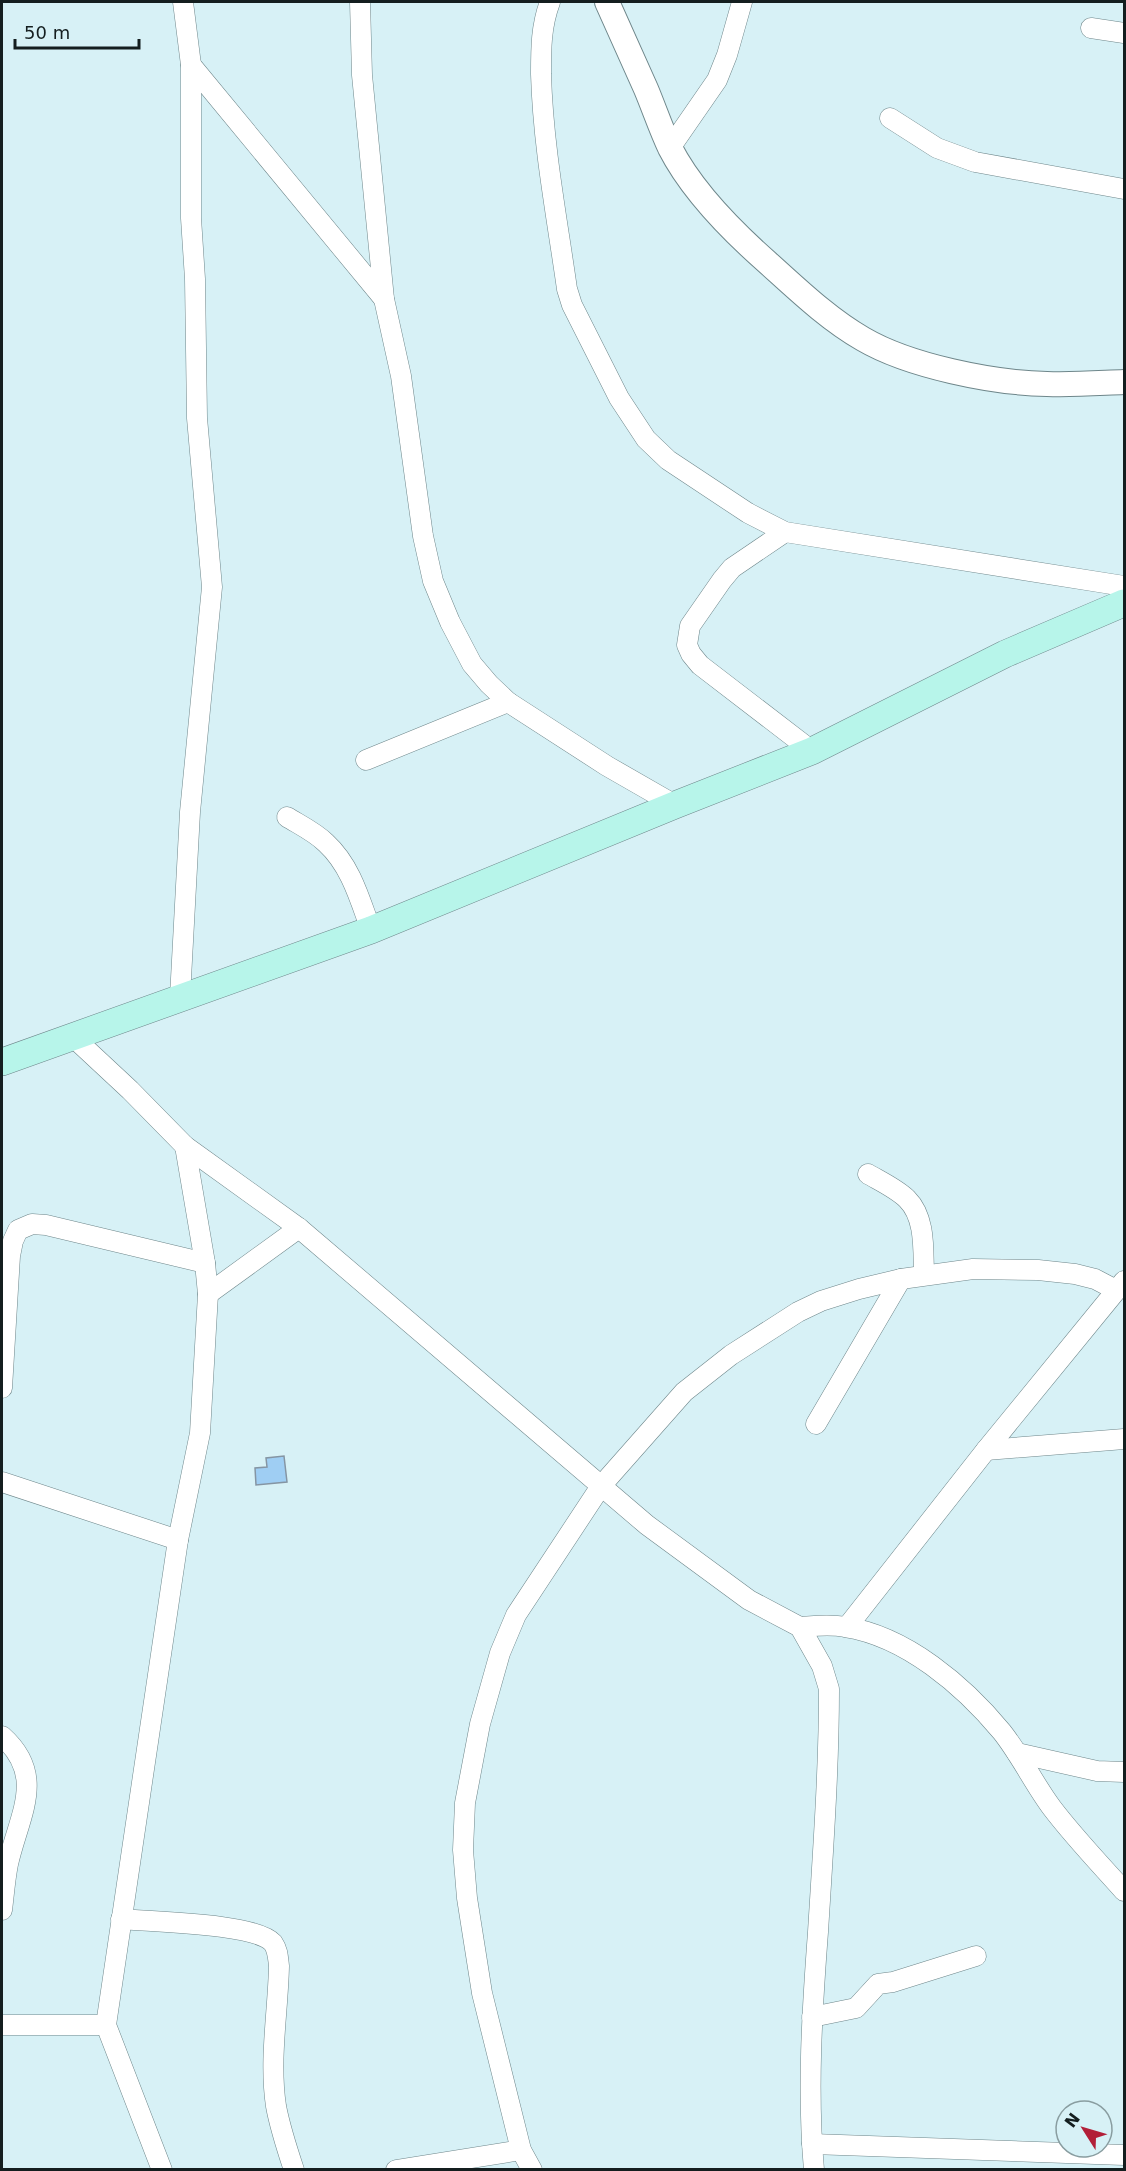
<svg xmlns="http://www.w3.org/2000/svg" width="1126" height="2171" font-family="'DejaVu Sans',sans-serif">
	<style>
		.building { fill: #9fcef3; stroke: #8595a3; stroke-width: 1.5 }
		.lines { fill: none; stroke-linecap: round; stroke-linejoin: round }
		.minor-casing { stroke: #6e868a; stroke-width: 21 }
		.tertiary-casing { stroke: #6e868a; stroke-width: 26 }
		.secondary-casing { stroke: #6e868a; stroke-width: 28 }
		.minor { stroke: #fff; stroke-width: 20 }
		.tertiary { stroke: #fff; stroke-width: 24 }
		.secondary { stroke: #b7f5ea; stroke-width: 27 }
	</style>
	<rect width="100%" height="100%" fill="#d7f1f6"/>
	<polygon class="building" points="284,1456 287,1482 256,1485 255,1468 267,1467 266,1458"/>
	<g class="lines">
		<defs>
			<g id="minor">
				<polyline points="360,2 362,75 384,299 401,376 423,536 433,581 450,622 472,664 489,684 508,702 607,766 675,805"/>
				<path d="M550 2C541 26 541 48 541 74 543 146 557 218 567 289L572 305 619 398 646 439 668 460 748 513 785 532 1124 586"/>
				<polyline points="1091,28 1124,33"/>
				<polyline points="191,65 384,299"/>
				<polyline points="890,118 937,148 975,162 1124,189"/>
				<polyline points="670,148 717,80 727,55 742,2"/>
				<polyline points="785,532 732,568 722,580 690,626 687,645 691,654 700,665 812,751"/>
				<polyline points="366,760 508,702"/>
				<path d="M287 817C300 825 315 832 326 843 351 866 360 900 371 930"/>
				<polyline points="180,997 190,812 212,587 197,418 195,279 191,218 191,65 183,2"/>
				<path d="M72 1036 130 1090 185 1146 299 1228 647 1525 749 1600 800 1627 822 1666 829 1689C829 1770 823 1851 818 1932 812 2011 807 2091 814 2170"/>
				<path d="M868 1174C880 1181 897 1189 907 1199 926 1218 923 1250 924 1275"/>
				<polyline points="208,1294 299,1228"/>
				<polyline points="2,1388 10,1256 13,1241 18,1230 32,1224 46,1225 205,1263"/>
				<polyline points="816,1424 901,1279"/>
				<polyline points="986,1450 1124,1439"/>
				<polyline points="2,1482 178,1540"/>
				<path d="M800 1627C815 1626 830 1624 845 1627 906 1636 964 1686 1002 1732 1021 1756 1034 1784 1052 1808 1074 1837 1100 1864 1124 1891"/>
				<polyline points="847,1627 986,1450 1124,1281"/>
				<path d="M2 1736C47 1776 19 1815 8 1864 5 1879 4 1895 2 1910"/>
				<polyline points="1017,1753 1097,1771 1124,1772"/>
				<path d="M121 1919C152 1922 255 1923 273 1943 278 1950 278 1958 279 1966 278 2012 269 2060 276 2106 280 2128 287 2149 294 2170"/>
				<polyline points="812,2017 856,2008 878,1984 893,1982 976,1956"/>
				<polyline points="2,2025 106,2025"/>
				<polyline points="812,2144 1124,2155"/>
				<polyline points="162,2170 106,2025 178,1540 200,1433 208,1294 205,1263 185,1146"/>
				<polyline points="396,2170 521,2150"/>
				<polyline points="532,2170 521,2150 482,1993 467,1898 463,1850 465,1803 480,1724 500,1653 516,1615 601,1486 684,1392 731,1355 798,1312 821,1301 859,1289 901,1279 973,1269 1038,1270 1075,1274 1095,1279 1116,1290"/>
			</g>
			<path id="tertiary" d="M607 2C620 31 633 60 646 89 654 108 661 129 670 148 691 189 733 232 767 262 797 289 828 319 863 339 909 366 993 383 1047 384 1073 385 1099 383 1124 382"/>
			<polyline id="secondary" points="2,1062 371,930 675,805 812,751 1005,654 1124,603"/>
		</defs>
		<use href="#minor" class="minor-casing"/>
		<use href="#tertiary" class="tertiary-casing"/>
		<use href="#secondary" class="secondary-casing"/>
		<use href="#minor" class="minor"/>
		<use href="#tertiary" class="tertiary"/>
		<use href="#secondary" class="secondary"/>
	</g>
	<rect width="1126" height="2171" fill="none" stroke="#141e1f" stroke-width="6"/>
	<g transform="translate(1084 2129) rotate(307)"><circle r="28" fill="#d7f1f6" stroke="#899da0" stroke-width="1.5"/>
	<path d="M0-4.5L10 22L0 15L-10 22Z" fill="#b21f38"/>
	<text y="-9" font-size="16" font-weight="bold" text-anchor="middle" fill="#141e1f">N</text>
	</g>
	<path d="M15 39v9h124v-9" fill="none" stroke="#141e1f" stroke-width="3"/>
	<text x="24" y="39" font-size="18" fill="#141e1f" stroke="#d7f1f6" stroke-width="4.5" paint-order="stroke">50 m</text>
</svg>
